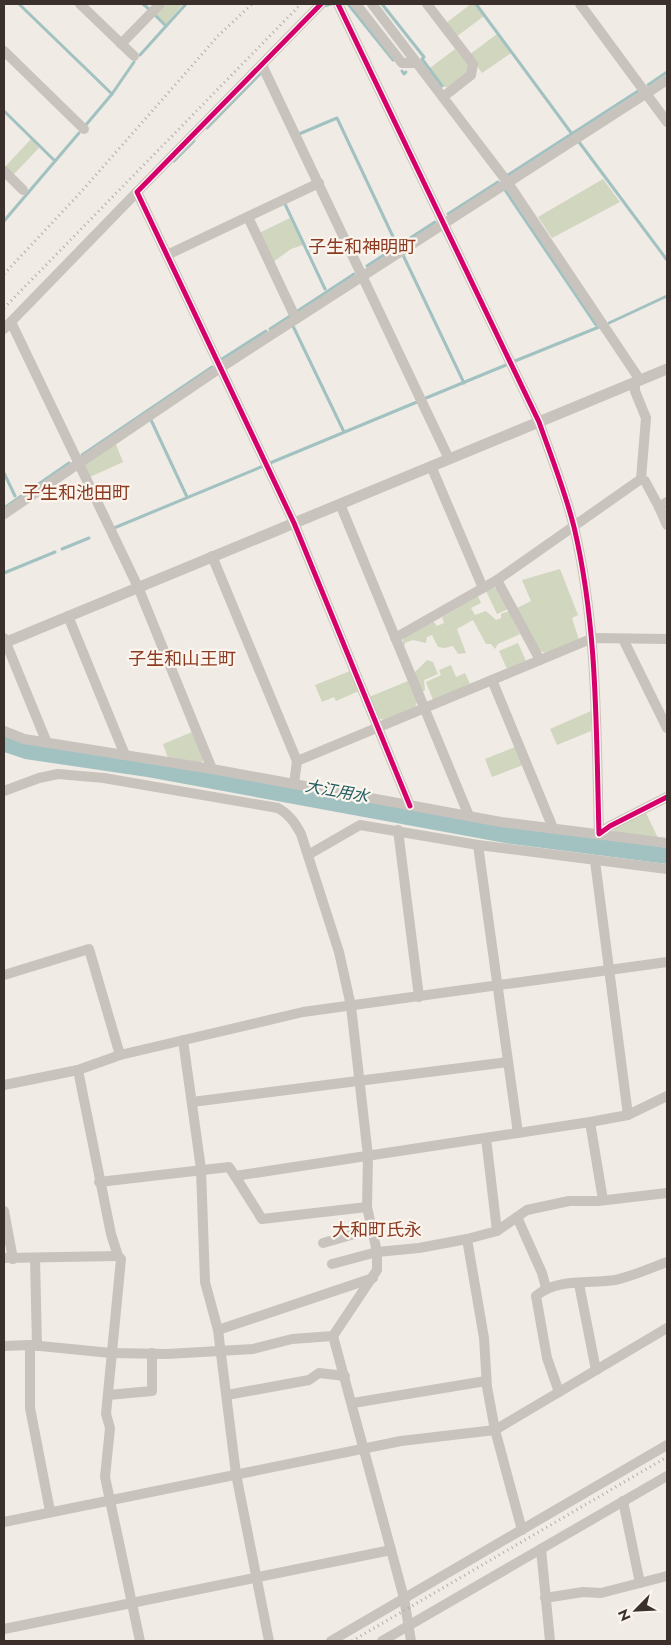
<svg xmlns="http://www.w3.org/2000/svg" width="671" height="1645" font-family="Jost,'Noto Sans JP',sans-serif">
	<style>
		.green { fill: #d1d6bf }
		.water { fill: #a1c2c1 }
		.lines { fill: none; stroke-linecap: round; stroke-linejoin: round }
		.stream { stroke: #a1c2c1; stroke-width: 3 }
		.minor { stroke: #c9c3be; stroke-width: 10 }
		.tertiary { stroke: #c9c3be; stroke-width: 11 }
		.rail { stroke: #b1aca8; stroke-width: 3; stroke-dasharray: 1 4; stroke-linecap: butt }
		.cycleway-casing { stroke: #fbf5ee; stroke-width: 8 }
		.cycleway { stroke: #d6006c; stroke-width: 5 }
		.labels { text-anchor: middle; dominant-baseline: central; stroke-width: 4.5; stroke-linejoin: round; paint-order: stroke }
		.water-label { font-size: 16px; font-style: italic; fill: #1f5a5e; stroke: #fbf5ee }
		.quarter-label { font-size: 18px; fill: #8c3b22; stroke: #fbf5ee }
	</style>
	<rect width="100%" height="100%" fill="#f0ebe5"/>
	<g class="green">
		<polygon points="162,4 183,4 166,24 153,12"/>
		<polygon points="471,4 474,4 484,16 456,37 446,23"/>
		<polygon points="497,34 511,53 482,73 469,55"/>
		<polygon points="455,49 470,68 469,72 449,87 444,87 430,68"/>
		<polygon points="31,139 39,148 12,176 4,168"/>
		<polygon points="603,179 620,202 552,238 538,217"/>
		<polygon points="290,218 303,245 291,249 273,262 259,233"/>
		<polygon points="115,442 123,462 88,478 84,465"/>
		<polygon points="560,569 578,615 572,618 579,640 546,653 540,651 517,608 531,601 522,580"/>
		<polygon points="493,587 498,589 508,609 497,614 486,591"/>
		<polygon points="478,596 481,603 471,608 475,615 486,611 496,620 501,618 501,614 509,611 520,634 498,644 495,649 491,644 486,644 473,620 457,629 466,653 458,654 453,646 444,648 438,647 432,635 427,637 426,643 413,640 405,643 405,645 402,644 404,637 433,621 437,626 444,623 442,617"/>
		<polygon points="518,643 526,661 507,669 499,651"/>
		<polygon points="427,660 433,662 438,674 424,680 425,690 422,692 414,673"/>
		<polygon points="451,665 456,677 465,673 470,684 433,700 426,682 441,675 439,670"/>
		<polygon points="350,671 359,691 336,701 334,697 322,702 315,685"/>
		<polygon points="408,681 417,702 415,707 384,720 378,718 369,697"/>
		<polygon points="591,711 591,731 557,745 550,729"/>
		<polygon points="192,732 204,759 201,763 168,758 163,744"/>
		<polygon points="515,747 523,765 492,777 485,759"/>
		<polygon points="646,813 658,838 614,833 613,829"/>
	</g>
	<polygon class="water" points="4,735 667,848 667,864 505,843 147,777 25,759 4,752"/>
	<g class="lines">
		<g class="stream">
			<polyline points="19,4 112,94"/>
			<polyline points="143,4 150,10"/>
			<polyline points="348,4 393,60"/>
			<polyline points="382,4 424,57 422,59 442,86"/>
			<polyline points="476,4 572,134"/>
			<polyline points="324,6 331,4"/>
			<polyline points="154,14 166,26"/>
			<polyline points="140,55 186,4"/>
			<polyline points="402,71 404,74 406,72"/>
			<polyline points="648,85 667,72"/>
			<polyline points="4,111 55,161"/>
			<polyline points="85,126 112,94 134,62"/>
			<polyline points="207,128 261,73"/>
			<polyline points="299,134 337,118 396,243"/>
			<polyline points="579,142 667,260"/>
			<polyline points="174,161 194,141"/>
			<polyline points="508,175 638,91"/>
			<polyline points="505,190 596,325"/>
			<polyline points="284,202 325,289"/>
			<polyline points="448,214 498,182"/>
			<polyline points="4,221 79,133"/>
			<polyline points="403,255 464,383"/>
			<polyline points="367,266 435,222"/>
			<polyline points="296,312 354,274"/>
			<polyline points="609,323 667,296"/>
			<polyline points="293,326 344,432"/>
			<polyline points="270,329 290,316"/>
			<polyline points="222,359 266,331"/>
			<polyline points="515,361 599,327"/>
			<polyline points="426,398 506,365"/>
			<polyline points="151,420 187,497"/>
			<polyline points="82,455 212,367"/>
			<polyline points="270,463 417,402"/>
			<polyline points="4,473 15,496"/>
			<polyline points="4,508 69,463"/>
			<polyline points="114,528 261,467"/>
			<polyline points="62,549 89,538"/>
			<polyline points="4,573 55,552"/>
		</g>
		<g class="minor">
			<polyline points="80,4 134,56"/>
			<polyline points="321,4 137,192 294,523 410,806"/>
			<path d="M338 4 539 422C551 456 565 491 574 527 598 628 596 731 599 834L610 826 667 797"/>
			<polyline points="356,4 402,63 416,63"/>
			<polyline points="372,4 508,183 640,380"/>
			<polyline points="427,4 473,64 471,75 443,97"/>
			<polyline points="580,4 667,122"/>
			<polyline points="121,44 160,4"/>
			<polyline points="4,51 84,129"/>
			<polyline points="262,65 449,459"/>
			<polyline points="4,171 23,190"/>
			<polyline points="248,217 296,319"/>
			<polyline points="167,255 319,183"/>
			<polyline points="11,322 138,587 212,769"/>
			<polyline points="4,329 137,192"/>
			<polyline points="431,466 483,588"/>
			<polyline points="641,479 645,481 659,507 667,502"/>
			<polyline points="340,504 469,816"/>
			<polyline points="659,507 667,525"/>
			<polyline points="4,514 220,368 667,80"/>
			<polyline points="212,556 297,761 294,784"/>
			<polyline points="497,580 540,660"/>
			<polyline points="68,616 125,755"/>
			<polyline points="4,638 47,743"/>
			<polyline points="395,638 497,580 641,479 646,418 635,391 635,382"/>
			<polyline points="623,639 667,728"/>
			<polyline points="492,680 553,828"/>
			<polyline points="4,731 24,739 212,769 501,822 667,843"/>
			<polyline points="297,761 593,638 667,639"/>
			<path d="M4 791 39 778 58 774 104 778 278 808C290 815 295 823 301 834L339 952 351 1006 368 1156 367 1207 377 1252 332 1264"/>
			<polyline points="398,830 419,997"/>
			<polyline points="478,845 518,1133"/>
			<polyline points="308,855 360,825 478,845 667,869"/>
			<polyline points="595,861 628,1115"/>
			<polyline points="4,975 89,949 120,1055"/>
			<polyline points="183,1040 201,1169 205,1282 218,1330 236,1474 269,1641"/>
			<polyline points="78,1070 111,1234 118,1256 121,1259 106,1414 110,1428 105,1477 140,1641"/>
			<polyline points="4,1085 78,1070 120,1055 303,1012 667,962"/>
			<polyline points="192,1102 508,1062"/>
			<polyline points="590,1122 603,1200"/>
			<polyline points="486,1138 497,1231"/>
			<polyline points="235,1176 262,1219 367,1207"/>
			<polyline points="99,1182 229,1167 235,1176 590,1122 628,1115 667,1096"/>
			<polyline points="4,1211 13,1259"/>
			<polyline points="517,1217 542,1273 546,1288"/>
			<polyline points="323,1243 372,1229"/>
			<polyline points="4,1258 118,1256"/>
			<polyline points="35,1258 37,1346"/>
			<polyline points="579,1284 596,1370"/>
			<polyline points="218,1330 373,1278"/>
			<polyline points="333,1336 404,1598 411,1641"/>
			<polyline points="30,1345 30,1408 50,1511"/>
			<polyline points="4,1346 30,1345 111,1353 167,1354 253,1349 292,1339 333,1336 377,1270 377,1252 419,1248 467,1239"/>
			<path d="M559 1392 547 1358 536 1296C557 1278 589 1284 615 1280 633 1276 650 1268 667 1262"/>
			<polyline points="108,1395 152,1391 152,1353"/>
			<polyline points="227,1395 309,1380 319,1373 345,1376"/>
			<polyline points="353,1403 486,1381"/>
			<polyline points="623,1501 640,1583"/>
			<polyline points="4,1522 401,1441 495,1430 667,1328"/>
			<polyline points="522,1530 495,1430 487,1387 484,1338 467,1239 497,1231 527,1210 569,1201 598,1201 667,1193"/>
			<polyline points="541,1549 550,1641"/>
			<polyline points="545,1598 583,1592 601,1593 667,1576"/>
			<polyline points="4,1629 391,1550"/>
			<polyline points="331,1641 667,1445"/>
			<polyline points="382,1641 667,1476"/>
		</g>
		<polyline class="tertiary" points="4,643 667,369"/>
		<g class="rail">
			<polyline points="4,274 81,192 218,36 252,4"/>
			<polyline points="4,308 301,4"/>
			<polyline points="352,1641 667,1457"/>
		</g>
		<defs>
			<g id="cycleway">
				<polyline points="321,4 137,192 294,523 410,806"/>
				<path d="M338 4 539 422C551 456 565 491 574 527 598 628 596 731 599 834L610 826 667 797"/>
			</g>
		</defs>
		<use href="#cycleway" class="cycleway-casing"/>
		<use href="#cycleway" class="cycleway"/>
	</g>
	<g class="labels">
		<g class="water-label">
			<text transform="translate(337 791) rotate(10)">大江用水</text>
		</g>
		<g class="quarter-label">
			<text x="362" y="247">子生和神明町</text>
			<text x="76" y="493">子生和池田町</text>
			<text x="182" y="659">子生和山王町</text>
			<text x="377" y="1230">大和町氏永</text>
		</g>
	</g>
	<rect width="671" height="1645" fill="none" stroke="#3b302b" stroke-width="10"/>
	<g transform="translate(636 1610) rotate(246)" stroke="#fbf5ee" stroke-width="4" paint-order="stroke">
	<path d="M0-4L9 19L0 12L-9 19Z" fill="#3b302b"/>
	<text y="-8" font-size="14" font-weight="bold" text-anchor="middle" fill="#3b302b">N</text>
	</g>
</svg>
